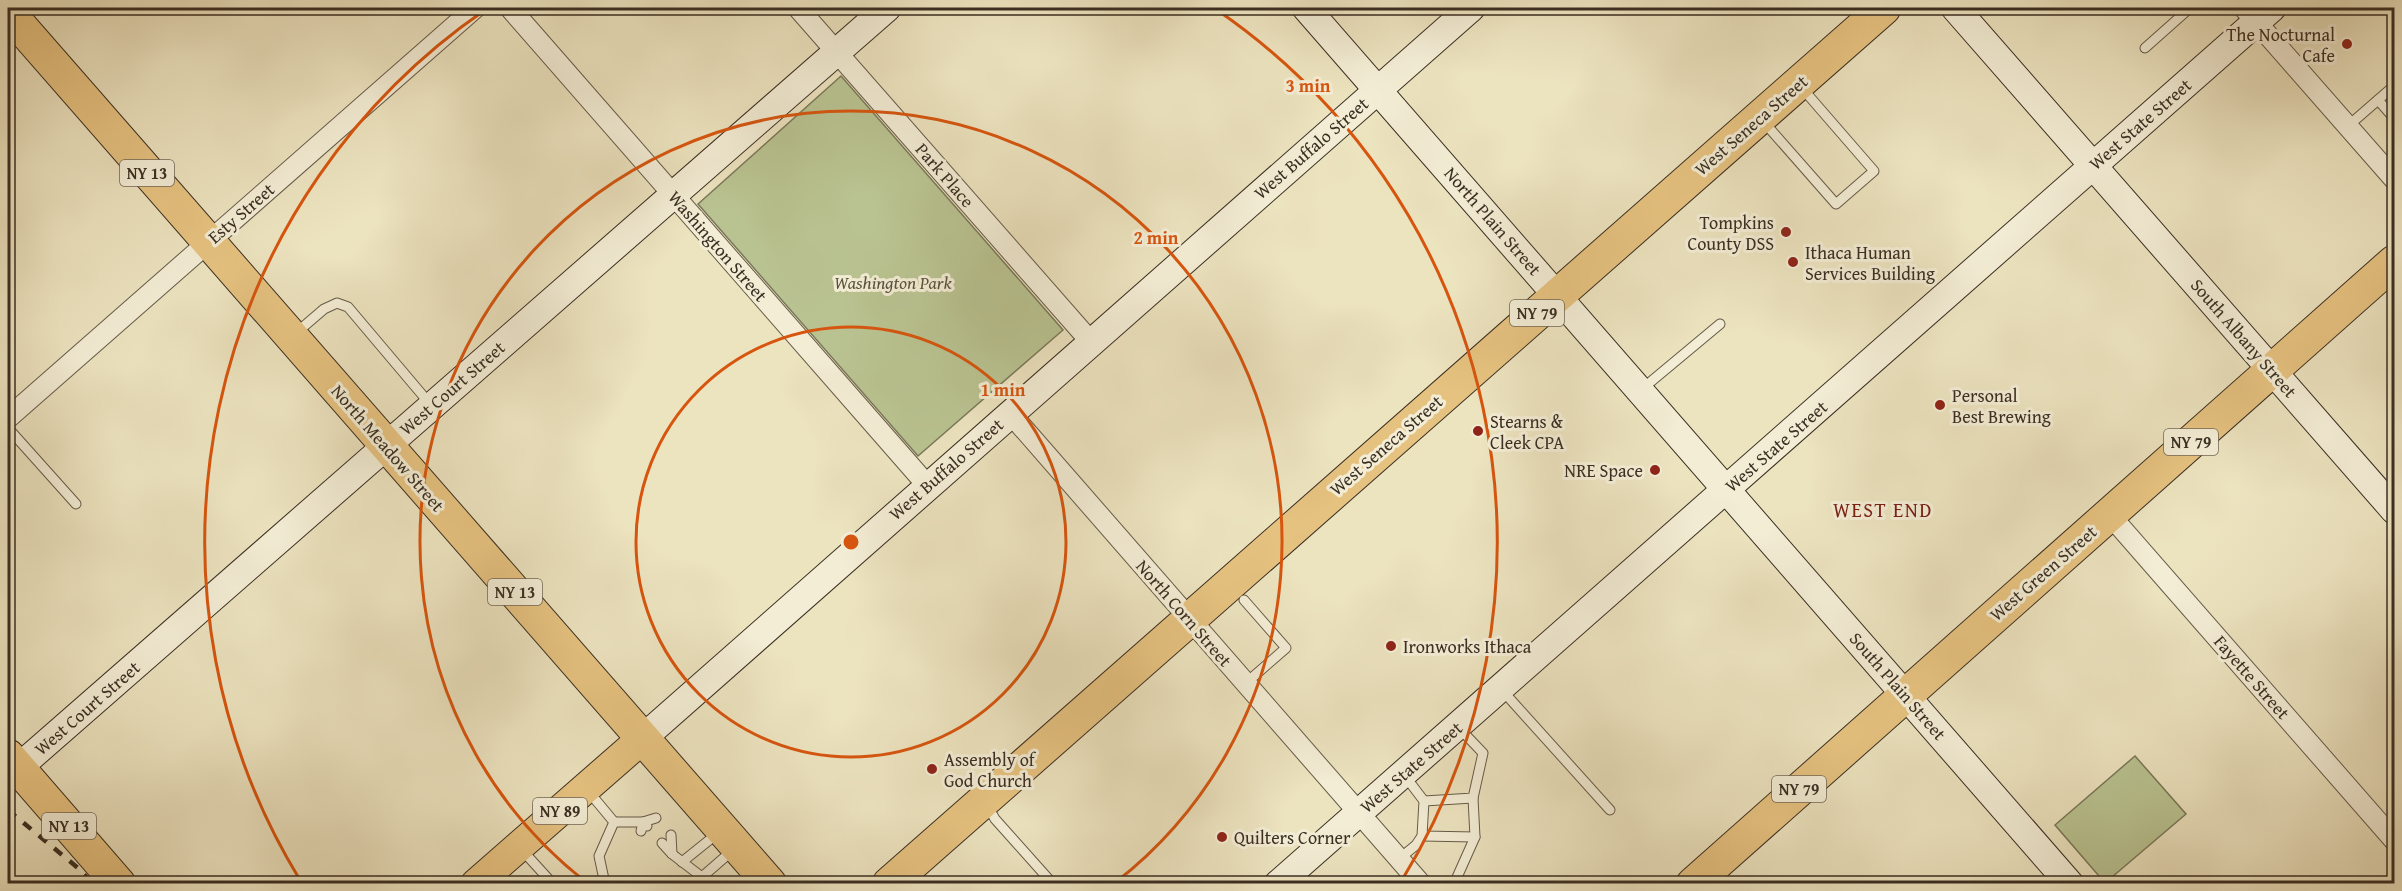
<svg xmlns="http://www.w3.org/2000/svg" width="2402" height="891" font-family="'Gentium Book Plus',serif">
	<style>
		.green { fill: #b9c391; stroke: #7a785a; stroke-width: 1.5 }
		.lines { fill: none; stroke-linecap: round; stroke-linejoin: round }
		.lane-casing { stroke: #665b49; stroke-width: 11 }
		.street-casing { stroke: #665b49; stroke-width: 22 }
		.secondary-casing { stroke: #3a2e22; stroke-width: 29 }
		.primary-casing { stroke: #3a2e22; stroke-width: 32 }
		.highway-casing { stroke: #3a2e22; stroke-width: 35 }
		.lane { stroke: #f3edd5; stroke-width: 9 }
		.street { stroke: #f3edd5; stroke-width: 20 }
		.secondary { stroke: #f3edd5; stroke-width: 27 }
		.primary { stroke: #e6c280; stroke-width: 30 }
		.highway { stroke: #e6c280; stroke-width: 33 }
		.rail { stroke: #3a2e22; stroke-width: 4.5; stroke-dasharray: 10 10; stroke-linecap: butt }
		.ring { fill: none; stroke: #d7550e; stroke-width: 3 }
		.poi-dot { fill: #8f2418; stroke: #f3edd5; stroke-width: 2 }
		.labels { text-anchor: middle; dominant-baseline: central; stroke-width: 6; stroke-linejoin: round; paint-order: stroke }
		.shield { fill: #f3edd5; stroke: #726758; stroke-width: 1.5 }
		.shield-label { font-size: 16px; font-weight: bold; fill: #3a2e22 }
		.poi-label { font-size: 18px; fill: #3a2e22; stroke: #f3edd5; text-anchor: start }
		.street-label { font-size: 18px; fill: #3a2e22; stroke: #f3edd5 }
		.park-label { font-size: 18px; font-style: italic; fill: #5a533e; stroke: #f3edd5 }
		.neighbourhood-label { font-size: 20px; letter-spacing: 1.5px; fill: #7a1f14; stroke: #f3edd5 }
		.centre { fill: #d7550e; stroke: #f3edd5; stroke-width: 3 }
		.ring-label { font-size: 18px; text-anchor: middle; font-weight: bold; fill: #d7550e; stroke: #f3edd5; stroke-width: 6; stroke-linejoin: round; paint-order: stroke }
	</style>
	<rect width="100%" height="100%" fill="#ece3bf"/>
	<filter id="stains"><feTurbulence type="fractalNoise" baseFrequency=".00333" numOctaves="4"/><feColorMatrix values="0 0 0 0 .2 0 0 0 0 .09 0 0 0 0 .02 0 0 0 .5 -.17"/></filter>
	<radialGradient id="worn" r=".72"><stop offset=".6" stop-color="#630" stop-opacity="0"/><stop offset="1" stop-color="#630" stop-opacity=".3"/></radialGradient>
	<g class="green">
		<polygon points="841,76 1063,330 918,456 698,204"/>
		<polygon points="2135,756 2186,814 2105,883 2055,825"/>
	</g>
	<g class="lines">
		<defs>
			<g id="lane">
				<polyline points="2145,48 2190,8"/>
				<polyline points="2378,100 2394,118"/>
				<polyline points="1763,121 1836,204 1874,171 1802,88"/>
				<polyline points="2348,126 2394,86"/>
				<polyline points="296,333 324,309 337,303 348,307 430,404"/>
				<polyline points="1642,389 1720,324"/>
				<polyline points="8,428 76,504"/>
				<polyline points="1244,600 1286,648 1246,683"/>
				<polyline points="1502,690 1610,810"/>
				<polyline points="589,792 614,822 599,856 605,884"/>
				<polyline points="1424,801 1473,798 1483,753 1460,729"/>
				<polyline points="987,805 995,819 1053,884"/>
				<polyline points="614,822 643,822 647,826"/>
				<polyline points="641,831 643,822 656,818"/>
				<polyline points="671,835 672,854"/>
				<polyline points="1422,836 1475,837"/>
				<polyline points="662,843 672,854 702,877 733,850"/>
				<polyline points="522,850 553,884"/>
				<polyline points="1399,859 1416,845 1422,836 1424,801 1405,776"/>
				<polyline points="682,862 718,833"/>
				<polyline points="1454,884 1475,837 1473,798"/>
			</g>
			<g id="street">
				<polyline points="510,8 927,485"/>
				<polyline points="798,8 1091,342"/>
				<polyline points="2244,8 2394,179"/>
				<polyline points="1010,413 1421,884"/>
				<polyline points="8,418 475,8"/>
				<polyline points="2109,514 2394,840"/>
			</g>
			<g id="secondary">
				<polyline points="1306,8 2070,884"/>
				<polyline points="1955,8 2394,510"/>
				<polyline points="643,738 1471,8"/>
				<polyline points="18,768 887,8"/>
				<polyline points="1278,884 2272,8"/>
			</g>
			<polyline id="primary" points="476,884 643,738"/>
			<g id="highway">
				<polyline points="8,12 770,884"/>
				<polyline points="8,756 119,884"/>
				<polyline points="889,884 1884,8"/>
				<polyline points="1693,884 2394,262"/>
			</g>
		</defs>
		<use href="#lane" class="lane-casing"/>
		<use href="#street" class="street-casing"/>
		<use href="#secondary" class="secondary-casing"/>
		<use href="#primary" class="primary-casing"/>
		<use href="#highway" class="highway-casing"/>
		<use href="#lane" class="lane"/>
		<use href="#street" class="street"/>
		<use href="#secondary" class="secondary"/>
		<use href="#primary" class="primary"/>
		<use href="#highway" class="highway"/>
		<polyline class="rail" points="8,810 78,868 93,884"/>
	</g>
	<g class="ring">
		<circle cx="851" cy="542" r="215"/>
		<path d="M586 882A431 431 0 1 1 1116 882"/>
		<path d="M300 880A646 646 0 0 1 485 10M1217 10A646 646 0 0 1 1402 880"/>
	</g>
	<g class="poi-dot">
		<circle cx="2347" cy="44" r="6"/>
		<circle cx="1786" cy="232" r="6"/>
		<circle cx="1793" cy="262" r="6"/>
		<circle cx="1940" cy="405" r="6"/>
		<circle cx="1478" cy="431" r="6"/>
		<circle cx="1655" cy="470" r="6"/>
		<circle cx="1391" cy="646" r="6"/>
		<circle cx="932" cy="769" r="6"/>
		<circle cx="1222" cy="837" r="6"/>
	</g>
	<g class="labels">
		<g class="shield">
			<rect x="120" y="160" width="54" height="26" rx="4.5"/>
			<rect x="1510" y="300" width="54" height="26" rx="4.5"/>
			<rect x="2164" y="429" width="54" height="26" rx="4.5"/>
			<rect x="488" y="579" width="54" height="26" rx="4.5"/>
			<rect x="1772" y="776" width="54" height="26" rx="4.5"/>
			<rect x="533" y="798" width="54" height="26" rx="4.5"/>
			<rect x="42" y="813" width="54" height="26" rx="4.5"/>
		</g>
		<g class="shield-label">
			<text x="147" y="173">NY 13</text>
			<text x="1537" y="313">NY 79</text>
			<text x="2191" y="442">NY 79</text>
			<text x="515" y="592">NY 13</text>
			<text x="1799" y="789">NY 79</text>
			<text x="560" y="811">NY 89</text>
			<text x="69" y="826">NY 13</text>
		</g>
		<g class="poi-label">
			<text x="2335" y="34" text-anchor="end">The Nocturnal<tspan x="2335" dy="21">Cafe</tspan></text>
			<text x="1774" y="222" text-anchor="end">Tompkins<tspan x="1774" dy="21">County DSS</tspan></text>
			<text x="1805" y="252">Ithaca Human<tspan x="1805" dy="21">Services Building</tspan></text>
			<text x="1952" y="395">Personal<tspan x="1952" dy="21">Best Brewing</tspan></text>
			<text x="1490" y="421">Stearns &amp;<tspan x="1490" dy="21">Cleek CPA</tspan></text>
			<text x="1643" y="470" text-anchor="end">NRE Space</text>
			<text x="1403" y="646">Ironworks Ithaca</text>
			<text x="944" y="759">Assembly of<tspan x="944" dy="21">God Church</tspan></text>
			<text x="1234" y="837">Quilters Corner</text>
		</g>
		<g class="street-label">
			<text transform="translate(2140 124) rotate(-41)">West State Street</text>
			<text transform="translate(1751 125) rotate(-41)">West Seneca Street</text>
			<text transform="translate(1311 148) rotate(-41)">West Buffalo Street</text>
			<text transform="translate(945 175) rotate(49)">Park Place</text>
			<text transform="translate(241 213) rotate(-41)">Esty Street</text>
			<text transform="translate(1493 221) rotate(49)">North Plain Street</text>
			<text transform="translate(718 246) rotate(49)">Washington Street</text>
			<text transform="translate(2244 338) rotate(49)">South Albany Street</text>
			<text transform="translate(452 388) rotate(-41)">West Court Street</text>
			<text transform="translate(1386 445) rotate(-41)">West Seneca Street</text>
			<text transform="translate(1776 446) rotate(-41)">West State Street</text>
			<text transform="translate(388 448) rotate(49)">North Meadow Street</text>
			<text transform="translate(946 469) rotate(-41)">West Buffalo Street</text>
			<text transform="translate(2043 573) rotate(-41)">West Green Street</text>
			<text transform="translate(1184 613) rotate(49)">North Corn Street</text>
			<text transform="translate(2252 677) rotate(49)">Fayette Street</text>
			<text transform="translate(1898 686) rotate(49)">South Plain Street</text>
			<text transform="translate(87 708) rotate(-41)">West Court Street</text>
			<text transform="translate(1411 767) rotate(-41)">West State Street</text>
		</g>
		<g class="park-label">
			<text x="893" y="282">Washington Park</text>
		</g>
		<g class="neighbourhood-label">
			<text x="1883" y="509">WEST END</text>
		</g>
	</g>
	<circle cx="851" cy="542" r="9" class="centre"/>
	<g class="ring-label">
		<text x="1308" y="92">3 min</text>
		<text x="1156" y="244">2 min</text>
		<text x="1003" y="396">1 min</text>
	</g>
	<rect width="2402" height="891" fill="none" stroke="#ece3bf" stroke-width="30"/>
	<rect x="9" y="9" width="2384" height="873" fill="none" stroke="#3a2e22" stroke-width="3"/>
	<rect x="15" y="15" width="2372" height="861" fill="none" stroke="#3a2e22" stroke-width="1.5"/>
	<rect width="100%" height="100%" filter="url(#stains)"/>
	<rect width="100%" height="100%" fill="url(#worn)"/>
</svg>
